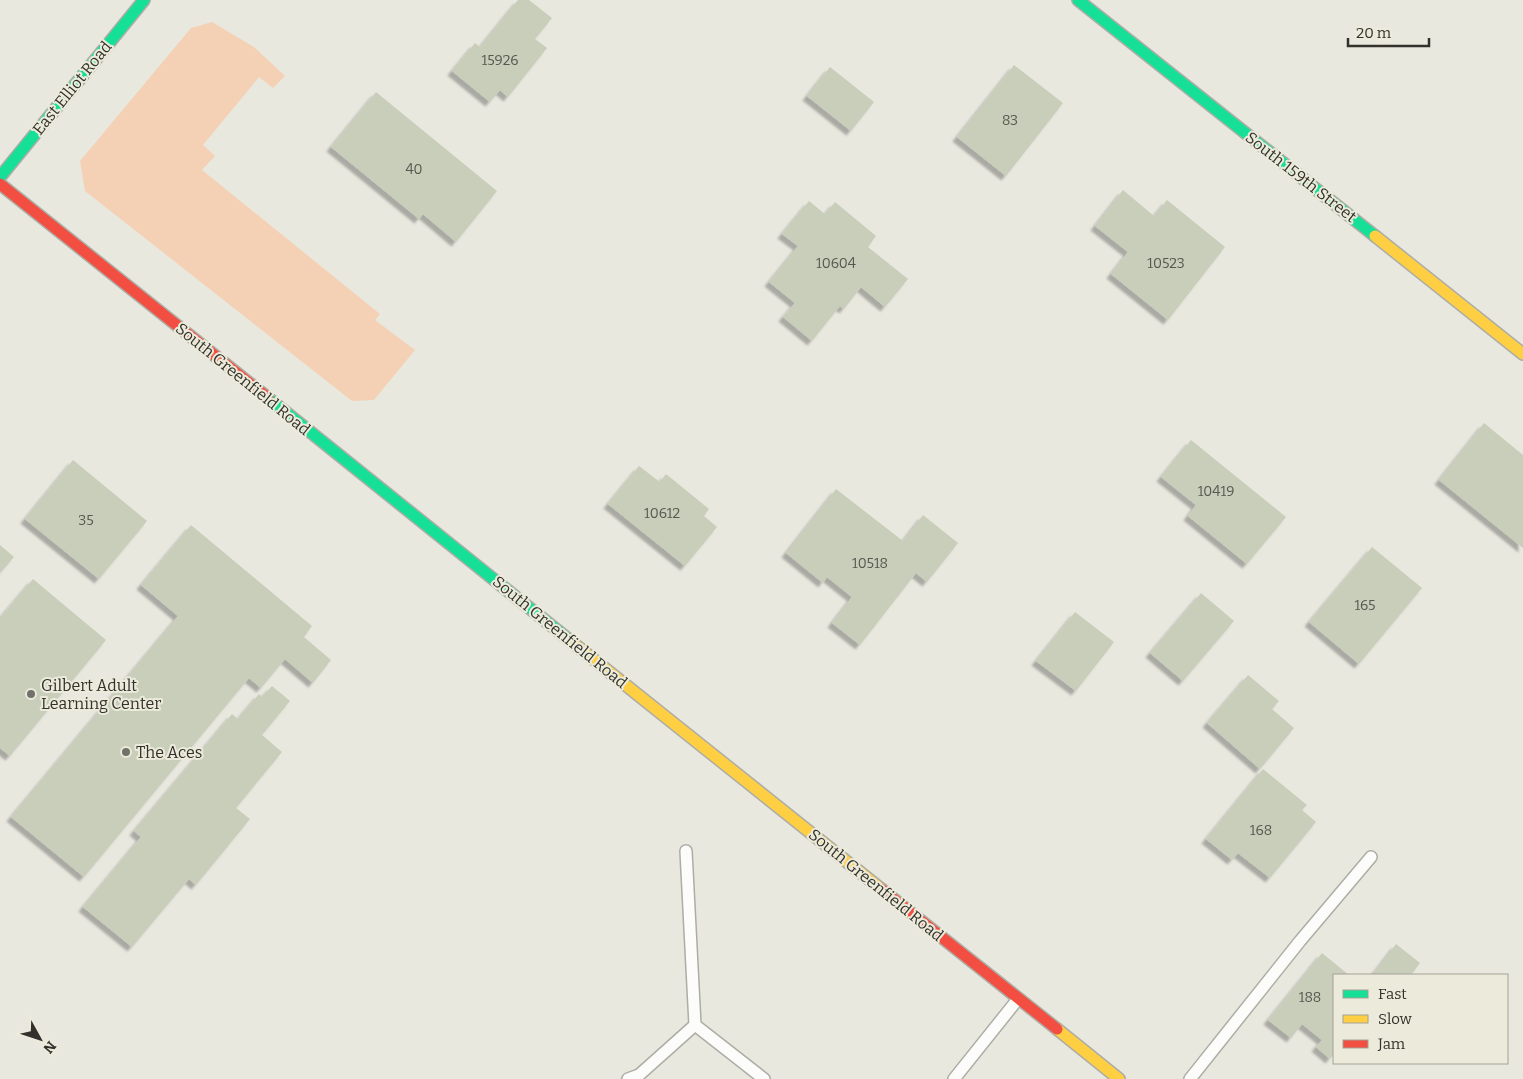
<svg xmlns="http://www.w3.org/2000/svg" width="1523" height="1079" font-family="Bitter,serif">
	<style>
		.green { fill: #f4d1b5 }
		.building { fill: #c8ceba; filter: url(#shadow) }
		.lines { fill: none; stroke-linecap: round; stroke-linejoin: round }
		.lane-casing { stroke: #adada6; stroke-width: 14 }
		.fast-casing { stroke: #adada6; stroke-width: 14 }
		.slow-casing { stroke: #adada6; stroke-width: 14 }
		.jam-casing { stroke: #adada6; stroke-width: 14 }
		.lane { stroke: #fcfcfa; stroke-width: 11 }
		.fast { stroke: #16e098; stroke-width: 11 }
		.slow { stroke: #ffcf43; stroke-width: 11 }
		.jam { stroke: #f24e42; stroke-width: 11 }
		.poi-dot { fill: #72716a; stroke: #ecebdb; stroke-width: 2 }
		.labels { text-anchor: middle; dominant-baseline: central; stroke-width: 4; stroke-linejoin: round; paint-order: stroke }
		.number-label { font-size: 14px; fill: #58584f }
		.street-label { font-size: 16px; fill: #32312b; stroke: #ecebdb }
		.poi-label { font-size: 16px; fill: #32312b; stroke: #ecebdb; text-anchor: start }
	</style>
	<defs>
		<filter id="shadow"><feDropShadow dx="-4.5" dy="4.5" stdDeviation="1" flood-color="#0004"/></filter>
	</defs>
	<rect width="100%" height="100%" fill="#e8e8df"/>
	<polygon class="green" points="212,22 254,47 285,76 273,88 259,77 203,145 215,156 202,170 380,314 375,320 415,350 374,400 352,401 85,191 80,161 191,28"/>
	<g class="building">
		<polygon points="518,0 529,0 552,18 535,39 547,48 508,97 500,90 490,102 452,71 475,43 480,47"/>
		<polygon points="1014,65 1063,103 1006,176 957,137"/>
		<polygon points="830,67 874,102 851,131 807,96"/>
		<polygon points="376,92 497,191 456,242 423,214 419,219 331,147"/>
		<polygon points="1123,190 1154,216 1167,200 1225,247 1168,320 1111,274 1128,252 1095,226"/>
		<polygon points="809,201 825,214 835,202 876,236 868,247 908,279 885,307 861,287 844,309 840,306 812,341 783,317 795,303 769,282 798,246 782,234"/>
		<polygon points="1484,423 1523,455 1523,548 1439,480"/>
		<polygon points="1191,440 1286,517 1247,564 1188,516 1196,505 1161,477"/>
		<polygon points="73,460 147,521 99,579 25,519"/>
		<polygon points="639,466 660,482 666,474 709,509 704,516 717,527 685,566 608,504"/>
		<polygon points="836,489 903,541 923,515 958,543 927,582 916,573 860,645 832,623 852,597 827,577 823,583 786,553"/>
		<polygon points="191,525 312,626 304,637 331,660 313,683 285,659 261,688 249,678 84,877 11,817 178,616 141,585"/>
		<polygon points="0,545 14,557 0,573"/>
		<polygon points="1372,547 1422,588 1359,664 1309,622"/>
		<polygon points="33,579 106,640 10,756 0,748 0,618"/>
		<polygon points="1201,593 1234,621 1183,681 1150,653"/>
		<polygon points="1075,612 1114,642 1076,691 1036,661"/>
		<polygon points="1248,675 1279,701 1272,709 1294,728 1260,769 1207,723"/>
		<polygon points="272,686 290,701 262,735 282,752 236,808 250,819 196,885 189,879 132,947 83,907 141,837 134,831 232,714 238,719 259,694 262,697"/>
		<polygon points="1263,769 1307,805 1302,810 1316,822 1270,878 1238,853 1232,860 1206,839"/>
		<polygon points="1396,944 1420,963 1411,975 1378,975 1374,973"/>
		<polygon points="1322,953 1349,975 1334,975 1334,1054 1330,1059 1316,1047 1322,1040 1302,1024 1291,1038 1268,1020"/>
	</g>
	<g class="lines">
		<defs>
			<g id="lane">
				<polyline points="686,851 695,1025 764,1079"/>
				<polyline points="628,1079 639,1075 695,1025"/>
				<polyline points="954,1079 1018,999"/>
				<polyline points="1190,1079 1300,941 1371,857"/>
			</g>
			<g id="fast">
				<polyline points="1078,0 1375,236"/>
				<polyline points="0,177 144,0"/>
				<polyline points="268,398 568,639"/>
			</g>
			<g id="slow">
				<polyline points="1375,236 1523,354"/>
				<polyline points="568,639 881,889"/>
				<polyline points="1057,1029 1119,1079"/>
			</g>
			<g id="jam">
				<polyline points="0,184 268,398"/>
				<polyline points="881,889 1057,1029"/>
			</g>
		</defs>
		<use href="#lane" class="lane-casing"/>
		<use href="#fast" class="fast-casing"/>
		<use href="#slow" class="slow-casing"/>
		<use href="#jam" class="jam-casing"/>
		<use href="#lane" class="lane"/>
		<use href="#fast" class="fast"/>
		<use href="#slow" class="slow"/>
		<use href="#jam" class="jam"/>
	</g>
	<g class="poi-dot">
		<circle cx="31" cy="694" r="5"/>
		<circle cx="126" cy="752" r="5"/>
	</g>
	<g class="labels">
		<g class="number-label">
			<text x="500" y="60">15926</text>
			<text x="1010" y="120">83</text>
			<text x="414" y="169">40</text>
			<text x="836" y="263">10604</text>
			<text x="1166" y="263">10523</text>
			<text x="1216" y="491">10419</text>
			<text x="662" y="513">10612</text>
			<text x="86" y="520">35</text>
			<text x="870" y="563">10518</text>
			<text x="1365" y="605">165</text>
			<text x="1261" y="830">168</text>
			<text x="1310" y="997">188</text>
		</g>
		<g class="street-label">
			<text transform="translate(72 88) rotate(-51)">East Elliot Road</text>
			<text transform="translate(1301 177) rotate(38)">South 159th Street</text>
			<text transform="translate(243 379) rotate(39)">South Greenfield Road</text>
			<text transform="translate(560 632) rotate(39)">South Greenfield Road</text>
			<text transform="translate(876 885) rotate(39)">South Greenfield Road</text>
		</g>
		<g class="poi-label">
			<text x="41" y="685">Gilbert Adult<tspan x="41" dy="18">Learning Center</tspan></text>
			<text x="136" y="752">The Aces</text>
		</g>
	</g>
	<rect x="1333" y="974" width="175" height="90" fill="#ecebdb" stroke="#a2a195"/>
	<rect x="1343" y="990" width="25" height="8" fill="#16e098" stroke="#a2a195"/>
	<text x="1378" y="999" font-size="15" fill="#32312b">Fast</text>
	<rect x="1343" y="1015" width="25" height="8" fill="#ffcf43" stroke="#a2a195"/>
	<text x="1378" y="1024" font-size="15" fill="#32312b">Slow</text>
	<rect x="1343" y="1040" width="25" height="8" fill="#f24e42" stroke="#a2a195"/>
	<text x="1378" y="1049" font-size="15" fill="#32312b">Jam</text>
	<g transform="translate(40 1039) rotate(130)" stroke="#ecebdb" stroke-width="4" paint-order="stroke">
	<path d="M0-4L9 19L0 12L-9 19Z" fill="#32312b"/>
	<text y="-8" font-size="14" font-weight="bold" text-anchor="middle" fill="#32312b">N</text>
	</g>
	<path d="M1348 38v8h81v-8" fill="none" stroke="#32312b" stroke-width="2.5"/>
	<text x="1356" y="38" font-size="15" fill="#32312b" stroke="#ecebdb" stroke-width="4" paint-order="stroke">20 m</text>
</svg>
